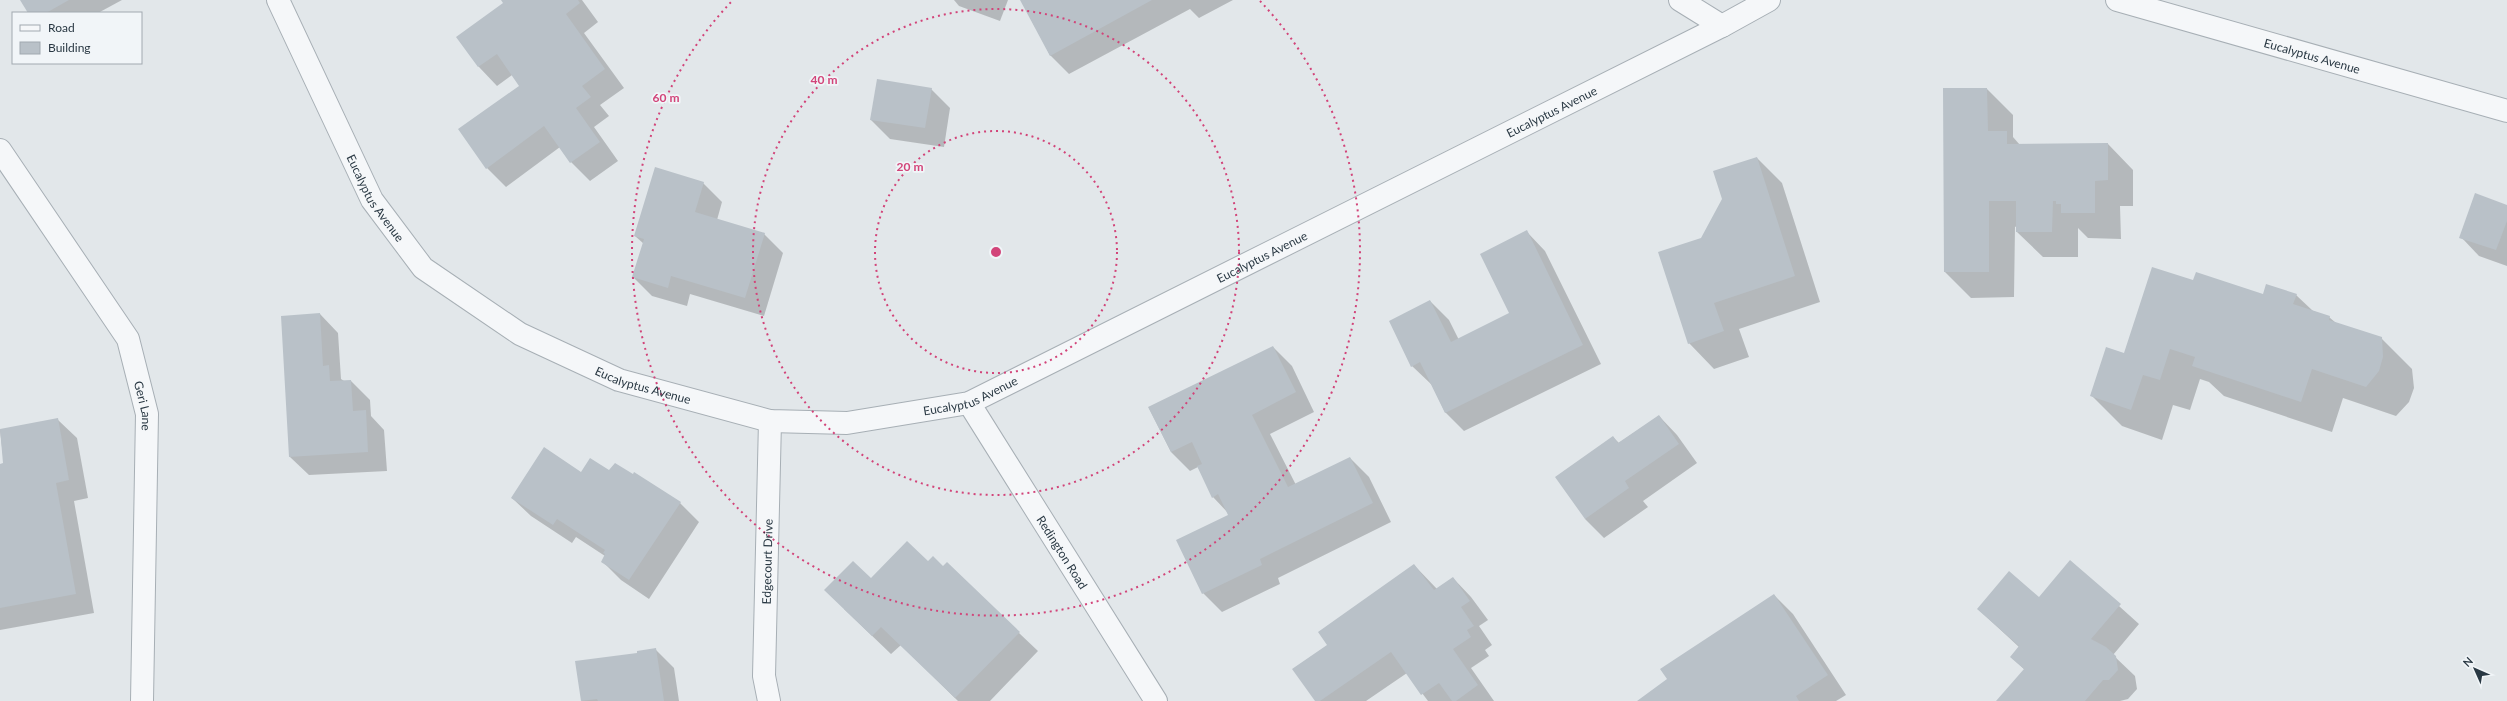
<svg xmlns="http://www.w3.org/2000/svg" width="2507" height="701" font-family="Lato,sans-serif">
	<style>
		.shadow { fill: #0003 }
		.building { fill: #b9c1c8 }
		.lines { fill: none; stroke-linecap: round; stroke-linejoin: round }
		.minor-casing { stroke: #a7afb5; stroke-width: 24 }
		.minor { stroke: #f5f7f9; stroke-width: 22 }
		.ring { fill: none; stroke: #d24479; stroke-width: 2; stroke-dasharray: 2 4 }
		.labels { text-anchor: middle; dominant-baseline: central; stroke-width: 3.5; stroke-linejoin: round; paint-order: stroke }
		.street-label { font-size: 12px; fill: #293843; stroke: #f1f5f8 }
		.centre { fill: #d24479; stroke: #f1f5f8; stroke-width: 2 }
		.ring-label { font-size: 12px; text-anchor: middle; font-weight: bold; fill: #d24479; stroke: #f1f5f8; stroke-width: 3.5; stroke-linejoin: round; paint-order: stroke }
	</style>
	<rect width="100%" height="100%" fill="#e2e7ea"/>
	<g class="shadow">
		<polygon points="21,0 122,0 98,13 29,13"/>
		<polygon points="503,0 582,0 598,22 584,33 624,88 600,105 609,116 594,127 618,161 590,181 571,162 560,147 506,187 487,168 520,86 512,75 497,86 479,67 458,37 505,3"/>
		<polygon points="954,0 1008,0 1000,21 959,6"/>
		<polygon points="1021,0 1233,0 1199,18 1190,9 1069,74 1050,55"/>
		<polygon points="931,89 950,108 944,147 890,139 871,120"/>
		<polygon points="1944,89 1987,89 2013,115 2013,137 2020,145 2108,144 2133,170 2133,206 2120,206 2121,239 2088,238 2078,228 2078,257 2043,257 2017,232 2017,226 2015,227 2014,297 1971,298 1945,272"/>
		<polygon points="1757,158 1782,183 1820,302 1739,329 1749,357 1714,369 1689,343 1702,239"/>
		<polygon points="703,183 722,202 717,220 764,234 783,253 764,316 690,294 687,306 652,296 633,277 644,244 635,236"/>
		<polygon points="2507,206 2507,266 2479,256 2461,237"/>
		<polygon points="1527,232 1545,251 1601,364 1464,431 1445,412 1432,385 1412,366 1430,301 1449,320 1459,340 1510,314"/>
		<polygon points="2194,281 2263,296 2296,295 2313,311 2329,317 2336,323 2381,338 2412,369 2414,388 2409,402 2396,416 2343,398 2332,432 2224,396 2209,382 2200,379 2190,410 2173,405 2162,440 2122,426 2091,395 2125,354"/>
		<polygon points="320,314 338,333 341,379 344,381 351,381 370,400 371,416 384,430 387,471 309,475 290,457"/>
		<polygon points="1273,347 1292,366 1314,412 1270,434 1296,485 1350,458 1369,477 1391,522 1278,578 1280,584 1222,612 1203,593 1230,515 1213,497 1198,467 1190,471 1171,452 1149,408"/>
		<polygon points="1659,416 1677,435 1697,463 1643,501 1648,507 1604,538 1585,519 1613,437 1619,443"/>
		<polygon points="58,420 77,438 88,498 74,501 94,613 0,630 0,465 4,464 0,430"/>
		<polygon points="609,471 680,503 699,522 649,599 621,580 602,561 605,556 576,537 572,543 531,516 512,498 581,473"/>
		<polygon points="928,562 1019,633 1038,651 990,701 958,701 901,645 891,654 844,609 871,579"/>
		<polygon points="2070,562 2139,624 2113,655 2135,676 2137,689 2128,699 2120,701 1998,701 2025,670 2011,657 2019,647 1978,609 2039,598"/>
		<polygon points="1414,565 1437,589 1453,578 1471,597 1488,620 1479,626 1492,645 1485,650 1489,656 1471,668 1494,701 1428,701 1407,673 1366,701 1316,701 1328,645"/>
		<polygon points="1774,595 1793,614 1846,695 1836,701 1638,701 1669,680"/>
		<polygon points="655,649 674,668 679,701 582,701 576,662 639,654"/>
	</g>
	<g class="building">
		<polygon points="20,0 69,0 46,13 28,13"/>
		<polygon points="501,0 578,0 580,3 566,14 605,69 582,86 591,97 576,108 600,142 570,163 544,126 486,169 458,129 519,86 497,54 478,67 456,37 503,3"/>
		<polygon points="1020,0 1152,0 1050,56"/>
		<polygon points="877,79 932,88 925,128 870,120"/>
		<polygon points="1943,88 1987,88 1988,131 2007,131 2007,144 2108,143 2108,180 2095,181 2095,213 2061,213 2061,204 2056,204 2056,201 2053,201 2052,232 2016,232 2016,201 1989,201 1989,272 1944,272"/>
		<polygon points="1757,157 1795,276 1714,303 1724,331 1688,344 1658,252 1701,238 1722,199 1713,171"/>
		<polygon points="655,167 704,182 695,212 765,233 745,298 671,276 668,288 632,277 644,239 634,236"/>
		<polygon points="2475,193 2507,205 2507,221 2496,250 2459,238"/>
		<polygon points="1527,230 1583,345 1445,413 1420,362 1411,367 1389,321 1430,300 1451,342 1509,313 1480,254"/>
		<polygon points="2152,267 2193,280 2196,272 2263,294 2266,284 2297,294 2293,304 2330,316 2329,320 2382,337 2383,357 2379,371 2366,387 2312,369 2301,402 2192,366 2195,357 2170,349 2160,380 2143,375 2131,410 2090,396 2106,347 2124,353"/>
		<polygon points="320,313 323,366 329,365 330,381 351,380 353,411 366,410 368,452 289,457 281,316"/>
		<polygon points="1273,346 1296,392 1252,415 1288,487 1350,457 1373,503 1260,559 1262,565 1202,594 1176,540 1228,515 1218,494 1212,498 1197,466 1202,464 1192,442 1171,452 1148,407"/>
		<polygon points="1659,415 1679,444 1625,481 1629,488 1585,519 1555,477 1613,436 1618,443"/>
		<polygon points="58,418 69,480 56,483 76,594 0,608 0,464 3,463 0,429"/>
		<polygon points="544,447 581,472 590,458 609,470 615,463 633,474 634,472 681,502 629,580 601,562 605,554 603,553 605,550 557,519 553,525 511,498"/>
		<polygon points="907,541 928,561 933,556 943,566 947,562 1020,632 955,698 881,627 872,636 824,590 853,561 871,578"/>
		<polygon points="2070,560 2121,604 2091,639 2106,647 2116,656 2118,670 2109,680 2103,680 2085,701 1996,701 2024,669 2010,657 2019,646 1977,609 2009,571 2039,597"/>
		<polygon points="1414,564 1434,590 1453,577 1470,601 1461,607 1474,626 1467,630 1471,637 1453,649 1478,685 1456,701 1452,701 1439,683 1421,695 1391,652 1320,701 1315,701 1292,669 1327,645 1318,632"/>
		<polygon points="1774,594 1828,675 1796,696 1799,701 1637,701 1667,679 1660,669"/>
		<polygon points="656,648 664,701 598,701 597,699 581,701 575,661 637,653 637,651"/>
	</g>
	<g class="lines">
		<defs>
			<g id="minor">
				<path id="s1" d="M278 0 372 200 423 268 520 334 619 380 770 421 847 423 969 403 1722 26 1769 0"/>
				<polyline points="1680,0 1722,26"/>
				<path id="s2" d="M2117 0 2507 111"/>
				<path id="s3" d="M0 150 128 339 147 414 142 701"/>
				<path id="s4" d="M969 403 1156 701"/>
				<path id="s5" d="M769 701 764 676 770 421"/>
			</g>
		</defs>
		<use href="#minor" class="minor-casing"/>
		<use href="#minor" class="minor"/>
	</g>
	<g class="ring">
		<circle cx="996" cy="252" r="121"/>
		<circle cx="996" cy="252" r="243"/>
		<path d="M1260 1A364 364 0 1 1 732 1"/>
	</g>
	<g class="labels">
		<g class="street-label">
			<text stroke="none"><textPath href="#s2" startOffset="203">Eucalyptus Avenue</textPath></text>
			<text stroke="none"><textPath href="#s1" startOffset="1541">Eucalyptus Avenue</textPath></text>
			<text stroke="none"><textPath href="#s1" startOffset="221">Eucalyptus Avenue</textPath></text>
			<text stroke="none"><textPath href="#s1" startOffset="1217">Eucalyptus Avenue</textPath></text>
			<text stroke="none"><textPath href="#s1" startOffset="557">Eucalyptus Avenue</textPath></text>
			<text stroke="none"><textPath href="#s1" startOffset="893">Eucalyptus Avenue</textPath></text>
			<text stroke="none"><textPath href="#s3" startOffset="297">Geri Lane</textPath></text>
			<text stroke="none"><textPath href="#s4" startOffset="176">Redington Road</textPath></text>
			<text stroke="none"><textPath href="#s5" startOffset="140">Edgecourt Drive</textPath></text>
		</g>
	</g>
	<circle cx="996" cy="252" r="6" class="centre"/>
	<g class="ring-label">
		<text x="824" y="84">40 m</text>
		<text x="666" y="102">60 m</text>
		<text x="910" y="171">20 m</text>
	</g>
	<rect x="12" y="12" width="130" height="52" fill="#f1f5f8" stroke="#a1a9b0"/>
	<rect x="20" y="25" width="20" height="6" fill="#f5f7f9" stroke="#a1a9b0"/>
	<text x="48" y="32" font-size="12" fill="#293843">Road</text>
	<rect x="20" y="42" width="20" height="12" fill="#b9c1c8" stroke="#a1a9b0"/>
	<text x="48" y="52" font-size="12" fill="#293843">Building</text>
	<g transform="translate(2475 669) rotate(315)" stroke="#f1f5f8" stroke-width="3" paint-order="stroke">
	<path d="M0-3L7 15L0 10L-7 15Z" fill="#293843"/>
	<text y="-6" font-size="11" font-weight="bold" text-anchor="middle" fill="#293843">N</text>
	</g>
</svg>
